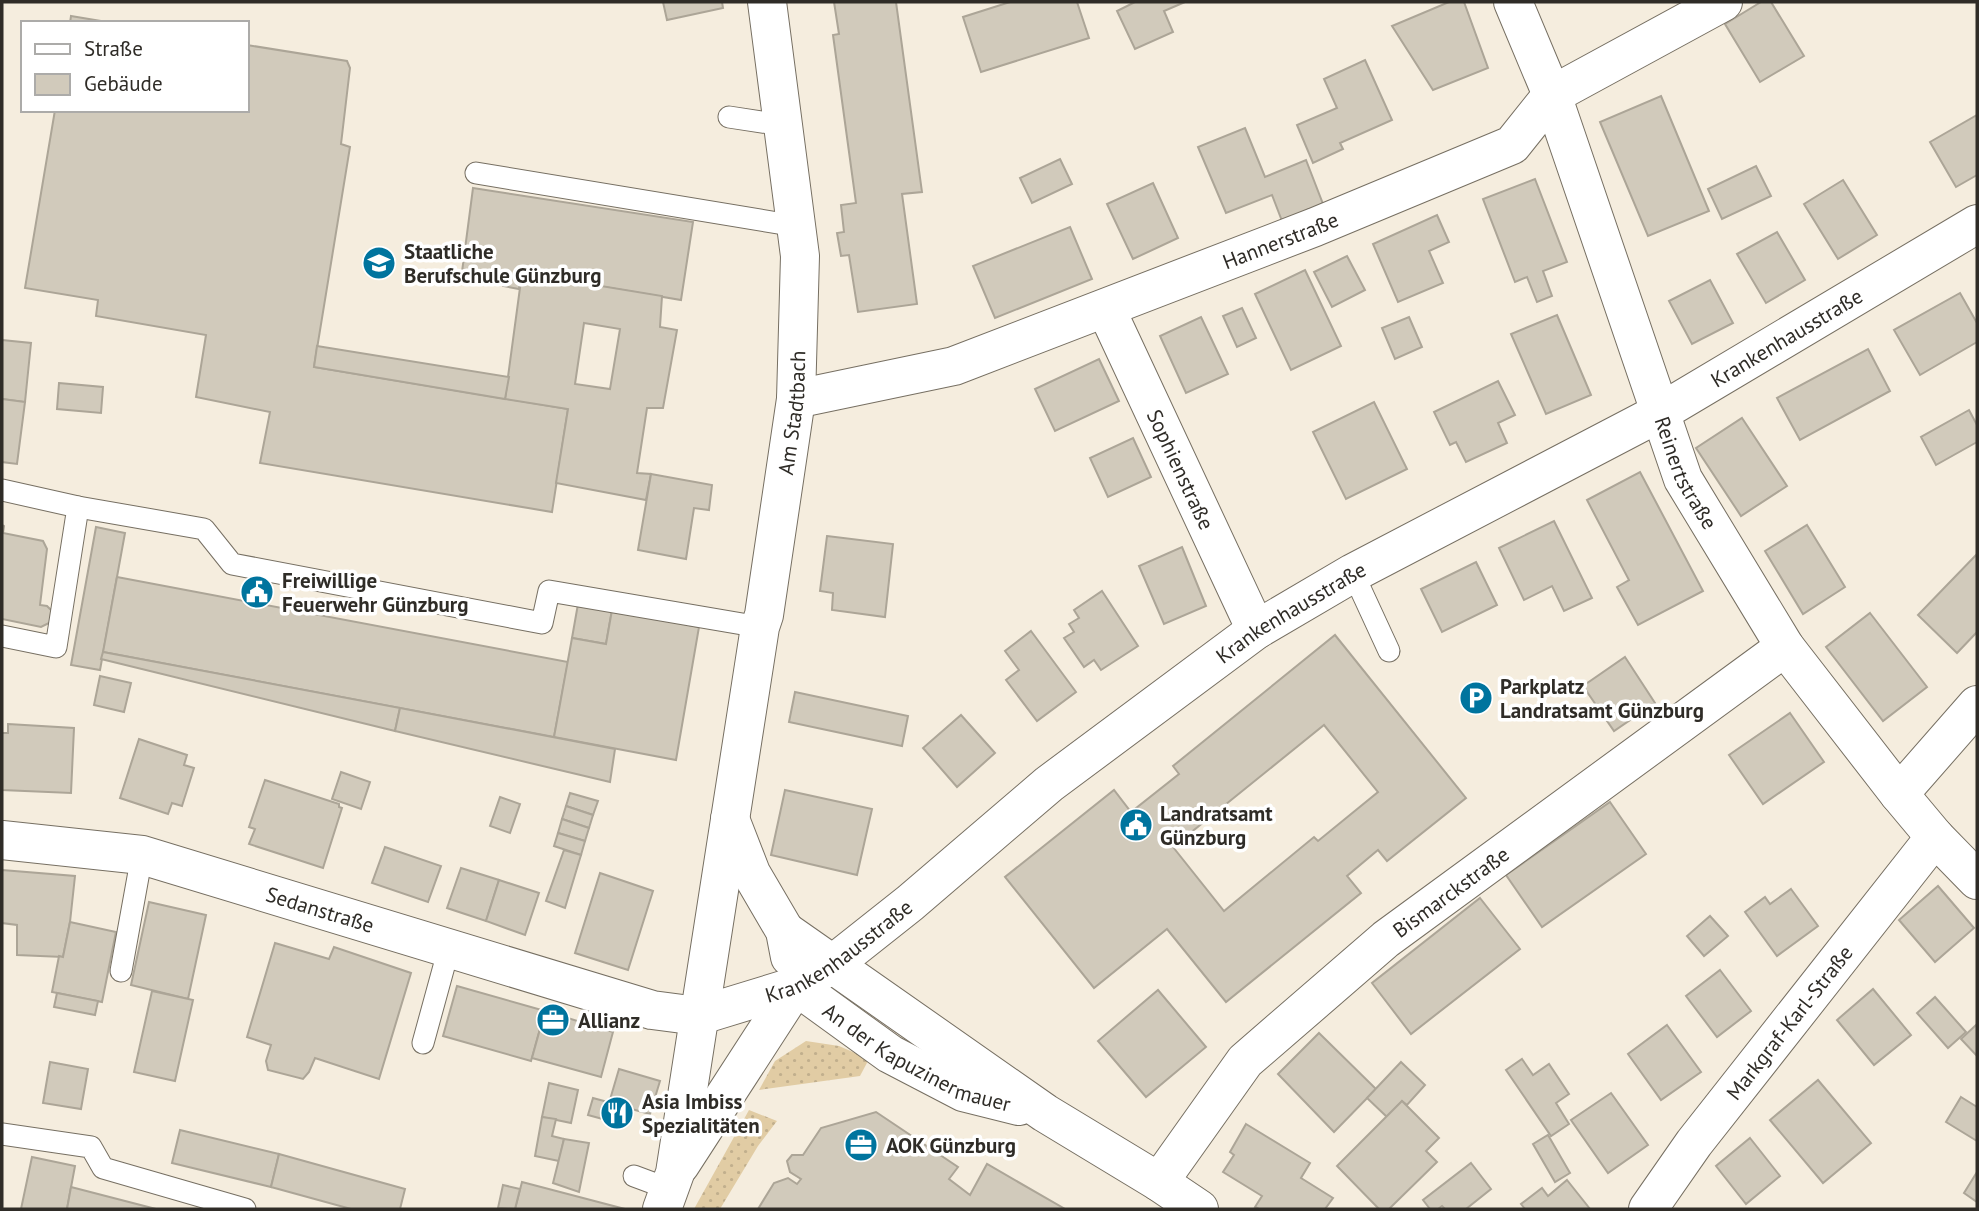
<svg xmlns="http://www.w3.org/2000/svg" width="1979" height="1211" font-family="'PT Sans',sans-serif">
	<style>
		.grass { fill: url(#grass-dots) }
		.building { fill: #d1cabb; stroke: #aca597; stroke-width: 2; fill-rule: evenodd }
		.lines { fill: none; stroke-linecap: round; stroke-linejoin: round }
		.lane-casing { stroke: #766f62; stroke-width: 23 }
		.street-casing { stroke: #766f62; stroke-width: 40 }
		.secondary-casing { stroke: #766f62; stroke-width: 40 }
		.lane { stroke: #fff; stroke-width: 21 }
		.street { stroke: #fff; stroke-width: 38 }
		.secondary { stroke: #fff; stroke-width: 38 }
		.labels { text-anchor: middle; dominant-baseline: central; stroke-width: 7; stroke-linejoin: round; paint-order: stroke }
		.street-label { font-size: 21px; fill: #2f2c27; stroke: #fff }
		.poi-label { font-size: 21px; font-weight: bold; fill: #2f2c27; stroke: #fff; text-anchor: start }
	</style>
	<defs>
		<pattern id="grass-dots" width="8" height="8" patternUnits="userSpaceOnUse" patternTransform="scale(1.75)"><rect width="8" height="8" fill="#e1cca4"/><path d="M2 2h.1M6 6h.1" fill="none" stroke="#c1af8d" stroke-width="1.8" stroke-linecap="round"/></pattern>
	</defs>
	<rect width="100%" height="100%" fill="#f5edde"/>
	<g class="grass">
		<polygon points="806,1041 839,1046 869,1059 860,1076 759,1090 775,1061"/>
		<polygon points="749,1110 777,1121 758,1146 720,1209 694,1209"/>
	</g>
	<g class="building">
		<polygon points="663,2 722,2 723,8 667,20"/>
		<polygon points="834,2 896,2 922,192 902,194 917,304 858,312 849,255 841,256 837,233 844,232 841,205 856,203 833,35 839,34"/>
		<polygon points="1010,2 1077,2 1089,38 981,72 963,17"/>
		<polygon points="1135,2 1185,2 1164,11 1173,32 1135,49 1117,11"/>
		<polygon points="1449,2 1464,2 1488,68 1433,90 1392,26"/>
		<polygon points="1761,2 1771,2 1804,56 1760,82 1725,24"/>
		<polygon points="71,16 113,23 70,23"/>
		<polygon points="247,45 347,61 350,68 341,144 350,147 314,367 568,409 552,512 260,463 270,412 196,397 206,335 96,316 98,300 25,288 55,110 247,110"/>
		<polygon points="1365,60 1392,120 1340,143 1343,149 1313,163 1297,125 1337,108 1324,79"/>
		<polygon points="1661,96 1709,211 1648,236 1600,122"/>
		<polygon points="1977,115 1977,175 1956,187 1930,142"/>
		<polygon points="1245,128 1265,177 1306,160 1323,204 1282,221 1272,195 1226,213 1198,147"/>
		<polygon points="1060,159 1072,184 1032,203 1020,178"/>
		<polygon points="1756,166 1771,196 1722,219 1708,189"/>
		<polygon points="1535,179 1567,262 1543,271 1552,296 1537,302 1527,277 1515,282 1483,199"/>
		<polygon points="1843,180 1877,235 1838,259 1804,204"/>
		<polygon points="1153,183 1178,238 1133,259 1107,204"/>
		<polygon points="473,188 693,222 681,300 522,273 519,289 503,286 501,277 462,272"/>
		<polygon points="1437,215 1449,242 1429,251 1443,283 1398,302 1373,244"/>
		<polygon points="1070,227 1092,279 995,318 973,266"/>
		<polygon points="1777,232 1805,280 1766,303 1737,254"/>
		<polygon points="1347,256 1365,290 1332,307 1314,272"/>
		<polygon points="1305,270 1341,346 1291,370 1255,294"/>
		<path d="M522 273 662 296 660 327 677 330 663 408H647L637 473 651 474 646 500 556 483 568 409 505 399ZM584 323 620 329 610 389 575 384Z"/>
		<polygon points="1710,280 1733,323 1692,344 1669,301"/>
		<polygon points="1960,293 1977,323 1977,342 1920,375 1894,330"/>
		<polygon points="1242,308 1256,338 1237,347 1223,316"/>
		<polygon points="1557,315 1591,395 1546,414 1511,334"/>
		<polygon points="1201,317 1228,374 1186,393 1160,336"/>
		<polygon points="1409,317 1422,347 1395,359 1382,328"/>
		<polygon points="2,340 31,343 25,402 2,399"/>
		<polygon points="317,346 509,377 505,399 314,367"/>
		<polygon points="1868,349 1890,391 1800,440 1777,398"/>
		<polygon points="1099,359 1119,401 1055,431 1035,389"/>
		<polygon points="1498,381 1515,415 1498,423 1507,443 1466,462 1456,442 1450,445 1434,412"/>
		<polygon points="59,383 103,387 101,413 57,409"/>
		<polygon points="2,399 25,402 17,464 2,462"/>
		<polygon points="1374,402 1407,469 1346,499 1313,432"/>
		<polygon points="1969,410 1977,425 1977,442 1936,465 1921,437"/>
		<polygon points="1742,418 1787,486 1741,516 1696,448"/>
		<polygon points="1133,438 1151,477 1108,497 1090,458"/>
		<polygon points="1640,472 1703,591 1638,625 1617,587 1629,580 1587,500"/>
		<polygon points="651,474 712,485 709,510 694,508 686,559 638,550"/>
		<polygon points="1554,521 1592,598 1564,611 1552,586 1524,600 1499,548"/>
		<polygon points="2,525 4,526 3,533 43,541 47,549 40,605 47,606 52,611 51,622 41,627 2,619"/>
		<polygon points="1807,525 1845,587 1803,614 1765,551"/>
		<polygon points="96,527 125,533 100,670 71,665"/>
		<polygon points="827,536 893,544 885,617 832,610 833,593 820,591"/>
		<polygon points="1182,547 1206,606 1164,624 1139,566"/>
		<polygon points="1977,554 1977,632 1957,653 1918,615"/>
		<polygon points="1476,562 1497,605 1442,632 1421,589"/>
		<polygon points="117,577 568,662 554,737 103,652"/>
		<polygon points="1102,591 1138,646 1101,670 1094,660 1084,667 1064,638 1074,632 1069,624 1079,618 1074,610"/>
		<polygon points="578,604 612,610 606,644 572,638"/>
		<polygon points="612,610 699,627 676,760 554,737 572,638 606,644"/>
		<polygon points="1870,613 1927,687 1883,721 1826,647"/>
		<polygon points="1031,631 1076,692 1037,721 1006,680 1019,670 1005,651"/>
		<path d="M1335 635 1466 798 1387 861 1378 850 1347 876 1361 893 1226 1002 1167 929 1094 988 1005 877 1114 790 1131 812 1179 774 1173 766ZM1324 725 1378 792 1318 841 1314 837 1224 911 1173 847Z"/>
		<polygon points="103,652 400,708 395,731 101,659"/>
		<polygon points="1625,657 1655,703 1614,731 1583,686"/>
		<polygon points="100,676 131,683 124,712 94,705"/>
		<polygon points="795,692 908,716 902,746 789,722"/>
		<polygon points="400,708 615,749 610,782 395,731"/>
		<polygon points="1790,713 1824,762 1763,804 1729,755"/>
		<polygon points="961,715 995,753 957,787 923,748"/>
		<polygon points="8,724 74,728 71,793 2,790 2,733 8,733"/>
		<polygon points="139,739 187,755 184,765 194,768 182,806 172,803 168,814 120,798"/>
		<polygon points="341,772 370,782 361,809 332,799"/>
		<polygon points="265,780 339,804 339,807 342,808 323,868 249,844 255,829 249,827"/>
		<polygon points="785,790 872,809 857,875 771,855"/>
		<polygon points="570,793 598,801 593,815 566,806"/>
		<polygon points="500,797 520,804 510,833 490,826"/>
		<polygon points="1610,802 1646,854 1542,927 1506,875"/>
		<polygon points="566,806 593,815 589,828 562,819"/>
		<polygon points="562,819 589,828 585,841 558,833"/>
		<polygon points="558,833 585,841 581,855 554,846"/>
		<polygon points="385,847 441,866 428,902 372,883"/>
		<polygon points="564,850 581,855 565,908 546,901"/>
		<polygon points="461,868 499,880 486,921 447,908"/>
		<polygon points="2,870 75,876 70,922 63,957 17,955 17,925 2,923"/>
		<polygon points="600,873 653,891 628,970 575,953"/>
		<polygon points="499,880 539,893 525,935 486,921"/>
		<polygon points="1938,886 1974,928 1935,962 1899,920"/>
		<polygon points="1791,889 1818,926 1777,956 1745,912 1765,897 1770,904"/>
		<polygon points="1480,898 1520,949 1411,1034 1372,983"/>
		<polygon points="149,902 206,915 188,999 131,985"/>
		<polygon points="1710,916 1728,936 1704,956 1687,936"/>
		<polygon points="70,922 116,932 102,1002 52,992 59,956 63,957"/>
		<polygon points="275,943 329,959 334,947 411,973 379,1079 315,1058 309,1072 303,1079 268,1070 266,1061 271,1045 247,1037"/>
		<polygon points="1720,970 1751,1011 1717,1037 1686,996"/>
		<polygon points="457,986 545,1011 531,1061 443,1036"/>
		<polygon points="1873,989 1911,1035 1874,1065 1837,1020"/>
		<polygon points="1158,990 1206,1047 1146,1097 1098,1041"/>
		<polygon points="152,991 193,1000 175,1081 134,1072"/>
		<polygon points="57,993 98,1001 95,1015 54,1007"/>
		<polygon points="1935,997 1966,1032 1948,1048 1917,1013"/>
		<polygon points="545,1011 613,1032 601,1077 532,1058"/>
		<polygon points="1977,1024 1977,1056 1961,1039"/>
		<polygon points="1667,1025 1701,1072 1661,1100 1628,1054"/>
		<polygon points="1319,1033 1376,1089 1334,1132 1278,1074"/>
		<polygon points="1522,1059 1533,1075 1549,1064 1569,1094 1556,1103 1569,1124 1551,1136 1506,1070"/>
		<polygon points="50,1062 88,1069 81,1109 43,1103"/>
		<polygon points="1401,1062 1425,1085 1407,1105 1402,1101 1387,1117 1367,1098"/>
		<polygon points="619,1069 660,1081 650,1114 609,1103"/>
		<polygon points="1818,1080 1871,1143 1823,1183 1770,1120"/>
		<polygon points="549,1083 578,1090 571,1123 542,1117"/>
		<polygon points="1611,1093 1648,1145 1608,1173 1571,1120"/>
		<polygon points="1961,1097 1977,1107 1977,1141 1946,1122"/>
		<polygon points="593,1098 626,1107 621,1124 588,1115"/>
		<polygon points="1402,1101 1439,1138 1426,1151 1437,1162 1389,1209 1379,1209 1337,1166"/>
		<polygon points="876,1112 958,1167 949,1179 970,1195 987,1164 1065,1209 758,1209 774,1183 788,1178 797,1184 801,1179 790,1172 787,1161 792,1155 803,1155 821,1128"/>
		<polygon points="542,1117 556,1119 552,1136 564,1139 559,1161 535,1156"/>
		<polygon points="1246,1124 1310,1163 1301,1178 1333,1198 1325,1209 1259,1209 1255,1207 1262,1196 1223,1172 1234,1155 1230,1152"/>
		<polygon points="180,1130 279,1154 271,1187 172,1163"/>
		<polygon points="1548,1135 1570,1173 1555,1182 1533,1144"/>
		<polygon points="1750,1138 1780,1176 1746,1204 1716,1166"/>
		<polygon points="564,1139 589,1143 579,1192 553,1183"/>
		<polygon points="279,1154 405,1189 400,1209 351,1209 271,1187"/>
		<polygon points="32,1157 75,1166 67,1209 21,1209"/>
		<polygon points="1471,1163 1491,1189 1466,1209 1445,1209 1442,1206 1438,1209 1430,1209 1423,1200"/>
		<polygon points="1977,1172 1977,1202 1964,1193"/>
		<polygon points="1567,1180 1590,1209 1525,1209 1521,1204 1542,1188 1548,1196"/>
		<polygon points="522,1182 625,1209 515,1209"/>
		<polygon points="503,1185 520,1189 515,1209 498,1208"/>
		<polygon points="71,1187 156,1209 67,1209"/>
	</g>
	<g class="lines">
		<defs>
			<g id="lane">
				<polyline points="729,117 782,125"/>
				<polyline points="476,173 796,226"/>
				<polyline points="2,490 78,507 56,647 2,636"/>
				<polyline points="78,507 204,529 232,564 542,623 549,591 760,627"/>
				<polyline points="1353,573 1389,651"/>
				<polyline points="121,971 142,855"/>
				<polyline points="423,1043 449,948"/>
				<polyline points="2,1134 91,1147 103,1168 245,1209"/>
				<polyline points="634,1176 669,1189"/>
			</g>
			<g id="street">
				<path id="s1" d="M1513 2 1552 95 1683 479 1785 647 1899 794 1935 837 1977 880"/>
				<path id="s2" d="M1106 309 1256 630"/>
				<path id="s3" d="M796 399 954 366 1315 227 1512 145 1552 95 1723 2"/>
				<polyline points="1899,794 1977,705"/>
				<polyline points="730,819 751,873 785,931 790,957"/>
				<polyline points="785,931 1045,1113 1159,1182 1199,1209"/>
				<path id="s4" d="M796 986 890 1054 963 1092 1019 1106"/>
				<polyline points="680,1165 796,986"/>
				<path id="s5" d="M1159 1182 1245 1061 1386 939 1785 647"/>
				<path id="s6" d="M662 1209 675 1173 760 627 764 615 796 399 800 256 767 2"/>
				<path id="s7" d="M1648 1209 1694 1143 1935 837"/>
			</g>
			<g id="secondary">
				<path id="s8" d="M2 840 142 855 652 1010 698 1016 796 986 833 964 910 903 1049 784 1256 630 1353 573 1661 412 1977 224"/>
			</g>
		</defs>
		<use href="#lane" class="lane-casing"/>
		<use href="#street" class="street-casing"/>
		<use href="#secondary" class="secondary-casing"/>
		<use href="#lane" class="lane"/>
		<use href="#street" class="street"/>
		<use href="#secondary" class="secondary"/>
	</g>
	<defs>
		<symbol id="school-disc" viewBox="-11 -11 22 22"><circle r="9.5" fill="#00749e" stroke="#fff"/><path d="M0-5L7-2L0 1L-7-2ZM-4 1L0 2.5L4 1V4Q0 6-4 4Z" fill="#fff"/></symbol>
		<symbol id="civic-disc" viewBox="-11 -11 22 22"><circle r="9.5" fill="#00749e" stroke="#fff"/><path d="M-.6-6.5H3V-4.5H.6V-3L4-1V1h2V6H-6V1h2V-1L-.6-3ZM-1.2 2.5V6h2.4V2.5Z" fill="#fff"/></symbol>
		<symbol id="parking-disc" viewBox="-11 -11 22 22"><circle r="9.5" fill="#00749e" stroke="#fff"/><path d="M-3.5-5.5H1a3.5 3.5 0 0 1 0 7H-1V5.5H-3.5ZM-1-3.4V-.6H.8a1.4 1.4 0 0 0 0-2.8Z" fill="#fff"/></symbol>
		<symbol id="office-disc" viewBox="-11 -11 22 22"><circle r="9.5" fill="#00749e" stroke="#fff"/><path d="M-6-3h4V-5.5h4V-3h4V5H-6ZM-1-4.5V-3h2v-1.5ZM-6 0V1H6V0Z" fill="#fff"/></symbol>
		<symbol id="restaurant-disc" viewBox="-11 -11 22 22"><circle r="9.5" fill="#00749e" stroke="#fff"/><path d="M-5-6h1v4h1v-4h1v4h1v-4h1v5L-1.5 .5V6h-2V.5L-5-1ZM5-6V6H3V1.5H1.5Q1.5-4 5-6Z" fill="#fff"/></symbol>
	</defs>
	<g fill-rule="evenodd">
		<use href="#school-disc" x="360" y="244" width="38" height="38"/>
		<use href="#civic-disc" x="238" y="573" width="38" height="38"/>
		<use href="#parking-disc" x="1457" y="679" width="38" height="38"/>
		<use href="#civic-disc" x="1117" y="806" width="38" height="38"/>
		<use href="#office-disc" x="534" y="1001" width="38" height="38"/>
		<use href="#restaurant-disc" x="598" y="1094" width="38" height="38"/>
		<use href="#office-disc" x="842" y="1126" width="38" height="38"/>
	</g>
	<g class="labels">
		<g class="street-label">
			<text stroke="none"><textPath href="#s3" startOffset="511">Hannerstraße</textPath></text>
			<text stroke="none"><textPath href="#s8" startOffset="2011">Krankenhausstraße</textPath></text>
			<text stroke="none"><textPath href="#s6" startOffset="808">Am Stadtbach</textPath></text>
			<text stroke="none"><textPath href="#s2" startOffset="177">Sophienstraße</textPath></text>
			<text stroke="none"><textPath href="#s1" startOffset="502">Reinertstraße</textPath></text>
			<text stroke="none"><textPath href="#s8" startOffset="1444">Krankenhausstraße</textPath></text>
			<text stroke="none"><textPath href="#s5" startOffset="415">Bismarckstraße</textPath></text>
			<text stroke="none"><textPath href="#s8" startOffset="327">Sedanstraße</textPath></text>
			<text stroke="none"><textPath href="#s8" startOffset="877">Krankenhausstraße</textPath></text>
			<text stroke="none"><textPath href="#s7" startOffset="234">Markgraf-Karl-Straße</textPath></text>
			<text stroke="none"><textPath href="#s4" startOffset="142">An der Kapuzinermauer</textPath></text>
		</g>
		<g class="poi-label">
			<text x="404" y="251">Staatliche<tspan x="404" dy="24">Berufschule Günzburg</tspan></text>
			<text x="282" y="580">Freiwillige<tspan x="282" dy="24">Feuerwehr Günzburg</tspan></text>
			<text x="1500" y="686">Parkplatz<tspan x="1500" dy="24">Landratsamt Günzburg</tspan></text>
			<text x="1160" y="813">Landratsamt<tspan x="1160" dy="24">Günzburg</tspan></text>
			<text x="578" y="1020">Allianz</text>
			<text x="642" y="1101">Asia Imbiss<tspan x="642" dy="24">Spezialitäten</tspan></text>
			<text x="886" y="1145">AOK Günzburg</text>
		</g>
	</g>
	<rect width="1979" height="1211" fill="none" stroke="#2f2c27" stroke-width="7"/>
	<rect x="21" y="21" width="228" height="91" fill="#ffffff" stroke="#acaba9" stroke-width="2"/>
	<rect x="35" y="44" width="35" height="10" fill="#ffffff" stroke="#acaba9" stroke-width="2"/>
	<text x="84" y="56" font-size="21" fill="#2f2c27">Straße</text>
	<rect x="35" y="74" width="35" height="21" fill="#d1cabb" stroke="#acaba9" stroke-width="2"/>
	<text x="84" y="91" font-size="21" fill="#2f2c27">Gebäude</text>
</svg>
